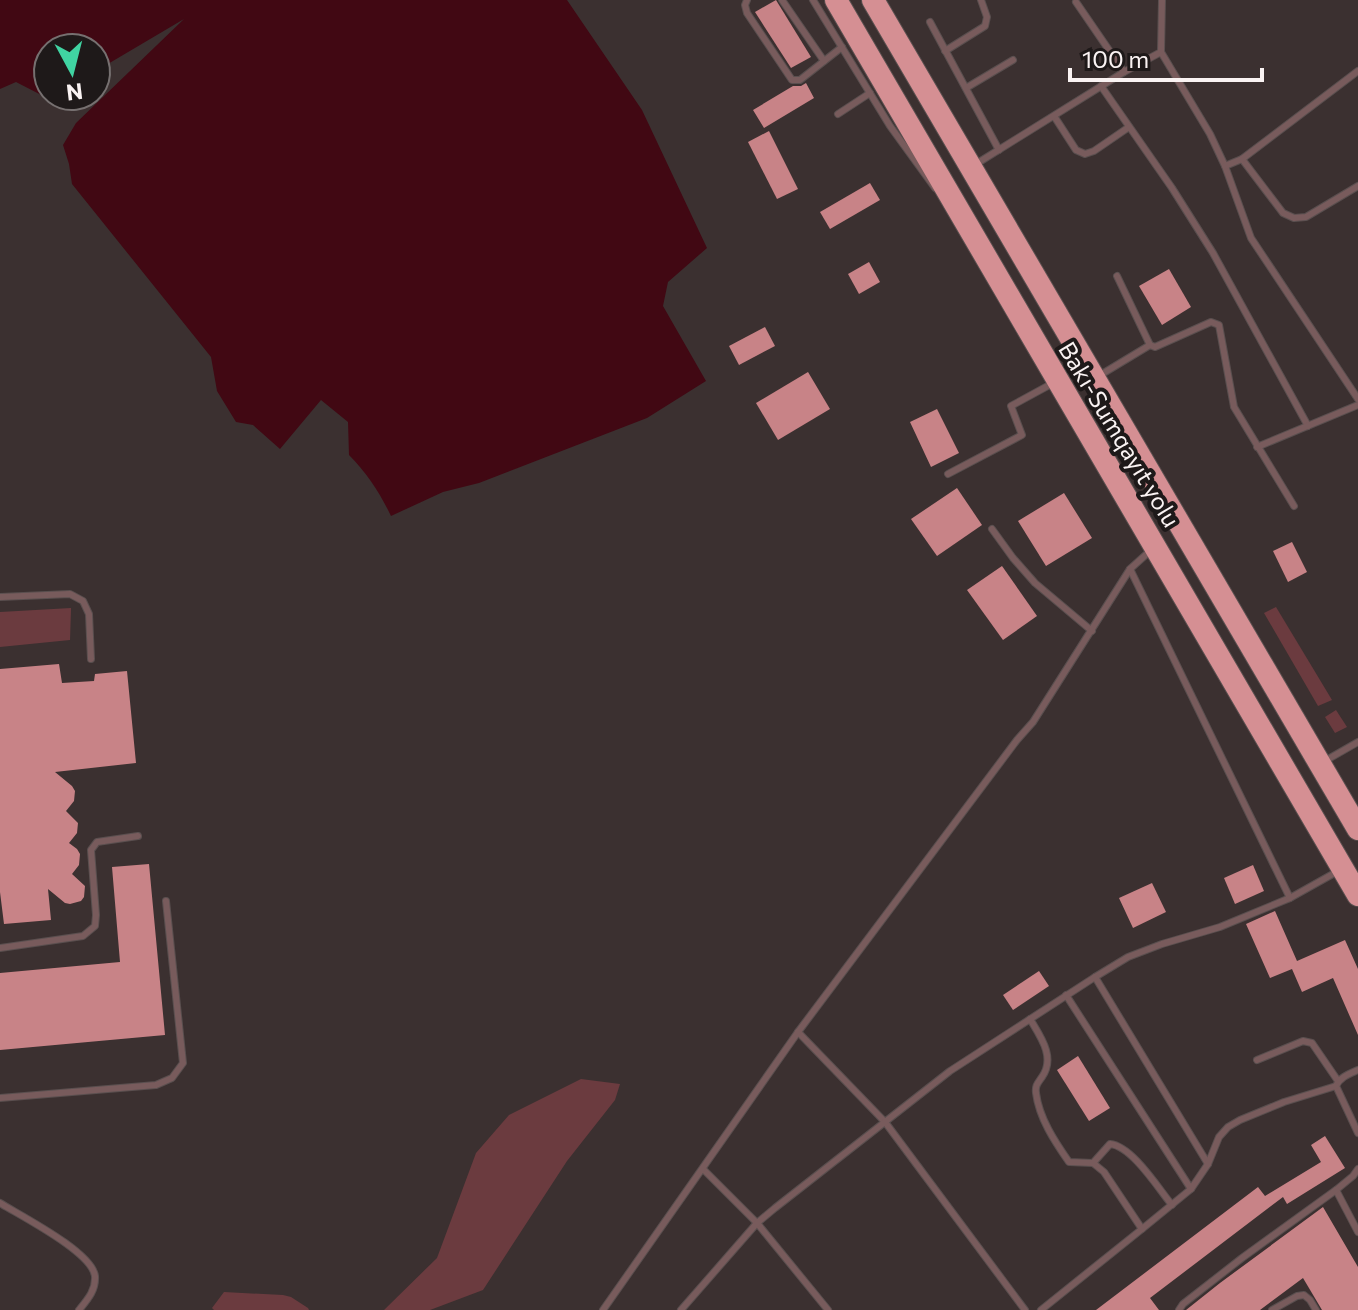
<svg xmlns="http://www.w3.org/2000/svg" width="1358" height="1310" font-family="Commissioner,sans-serif">
	<style>
		.green { fill: #6b3b3f }
		.water { fill: #410813 }
		.building { fill: #c88387 }
		.lines { fill: none; stroke-linecap: round; stroke-linejoin: round }
		.lane-casing { stroke: #5a4f4f; stroke-width: 8 }
		.highway-casing { stroke: #5a4f4f; stroke-width: 24 }
		.lane { stroke: #785b5c; stroke-width: 6 }
		.highway { stroke: #d58f93; stroke-width: 22 }
		.labels { text-anchor: middle; dominant-baseline: central; stroke-width: 8; stroke-linejoin: round; paint-order: stroke }
		.street-label { font-size: 24px; fill: #faf3f3; stroke: #1e1919 }
	</style>
	<rect width="100%" height="100%" fill="#3b3030"/>
	<g class="green">
		<polygon points="1276,607 1332,700 1318,706 1264,613"/>
		<polygon points="71,608 70,640 0,647 0,612"/>
		<polygon points="1336,710 1347,727 1335,733 1325,717"/>
		<polygon points="581,1079 620,1084 615,1100 567,1161 483,1290 430,1310 384,1310 437,1258 476,1153 509,1115"/>
		<polygon points="224,1292 283,1295 291,1297 308,1308 309,1310 214,1310 212,1308"/>
	</g>
	<path class="water" d="M0 0H567L642 110 707 248 668 282 663 306 706 381 647 418 479 483 443 492 391 516C380 493 367 473 349 455L348 422 321 400 280 449 253 425 236 422 217 391 211 357 72 184 69 164 63 145 76 123 184 19 96 71V48H48V96H54L49 99 16 82 0 89Z"/>
	<g class="building">
		<polygon points="776,0 811,57 791,68 755,12"/>
		<polygon points="806,83 814,98 764,128 753,110 793,86 801,86"/>
		<polygon points="769,131 798,189 777,199 748,142"/>
		<polygon points="870,183 880,200 830,229 820,212"/>
		<polygon points="869,262 880,282 859,294 848,274"/>
		<polygon points="1169,269 1191,307 1162,325 1139,286"/>
		<polygon points="765,327 775,346 739,365 729,346"/>
		<polygon points="808,372 830,409 778,440 756,403"/>
		<polygon points="937,409 959,453 931,467 910,422"/>
		<polygon points="957,488 982,525 937,556 911,519"/>
		<polygon points="1064,493 1092,538 1046,566 1018,521"/>
		<polygon points="1292,542 1307,572 1288,582 1273,551"/>
		<polygon points="1002,566 1037,616 1003,640 967,590"/>
		<polygon points="59,664 62,683 94,681 95,674 127,671 136,763 55,772 72,786 75,791 74,801 66,811 78,823 77,833 69,843 77,849 80,854 79,865 72,874 85,886 84,897 81,901 70,904 65,903 48,889 51,920 4,924 0,892 0,669"/>
		<polygon points="149,864 165,1035 0,1050 0,973 120,962 112,867"/>
		<polygon points="1253,865 1264,891 1235,904 1224,878"/>
		<polygon points="1152,883 1166,912 1133,928 1119,898"/>
		<polygon points="1275,911 1297,961 1345,940 1358,969 1358,1035 1333,978 1302,992 1292,969 1270,978 1246,924"/>
		<polygon points="1039,971 1049,986 1013,1010 1003,995"/>
		<polygon points="1078,1056 1110,1108 1089,1121 1057,1070"/>
		<polygon points="1325,1136 1345,1168 1287,1204 1283,1197 1150,1298 1159,1310 1096,1310 1258,1187 1265,1196 1321,1162 1311,1145"/>
		<polygon points="1323,1207 1358,1267 1358,1310 1322,1310 1303,1278 1260,1310 1186,1310 1220,1283"/>
	</g>
	<g class="lines">
		<defs>
			<g id="lane">
				<polyline points="747,0 745,5 747,13 792,80 800,80 842,47"/>
				<polyline points="782,0 824,61"/>
				<polyline points="813,0 890,126 935,188"/>
				<polyline points="1076,2 1124,72"/>
				<polyline points="930,22 999,150"/>
				<polyline points="945,51 985,26 987,17 981,0"/>
				<polyline points="1161,52 1210,134 1225,166 1251,238 1358,399"/>
				<polyline points="1101,86 1172,188 1213,253 1308,426"/>
				<polyline points="966,88 1013,60"/>
				<polyline points="838,114 870,93"/>
				<polyline points="1054,116 1076,150 1085,154 1094,151 1129,127"/>
				<polyline points="1242,159 1283,213 1294,218 1306,217 1358,186"/>
				<polyline points="976,164 1124,72 1161,52 1162,0"/>
				<polyline points="1225,166 1242,159 1358,71"/>
				<polyline points="1117,276 1150,345 1155,347 1211,322 1219,325 1234,407 1294,506"/>
				<polyline points="1097,377 1150,345"/>
				<polyline points="1257,447 1358,405"/>
				<polyline points="948,474 1022,435 1011,406 1055,382"/>
				<polyline points="992,529 1013,558 1035,583 1092,631"/>
				<polyline points="1130,569 1290,898 1220,927 1162,944 1128,957 1095,977 1208,1164"/>
				<polyline points="0,597 70,594 83,601 89,614 91,659"/>
				<polyline points="1323,762 1358,742"/>
				<polyline points="1290,898 1340,870"/>
				<polyline points="0,948 83,936 95,926 96,915 91,850 97,842 138,836"/>
				<polyline points="1066,995 1191,1189"/>
				<path d="M1030 1019C1040 1036 1056 1057 1042 1077 1038 1083 1035 1085 1036 1093 1039 1118 1055 1142 1069 1162L1093 1163 1104 1172 1142 1229 1041 1310"/>
				<polyline points="798,1032 885,1122 1025,1310"/>
				<polyline points="1257,1060 1303,1041 1312,1043 1338,1081"/>
				<path d="M1358 1070C1349 1074 1340 1077 1336 1086L1358 1133"/>
				<polyline points="0,1098 156,1085 172,1078 183,1063 166,901"/>
				<path d="M1093 1163 1110 1144C1132 1146 1158 1188 1172 1205"/>
				<polyline points="703,1169 757,1223 828,1310"/>
				<polyline points="1358,1169 1353,1176 1336,1190 1358,1232"/>
				<path d="M0 1203C21 1216 92 1252 95 1276 96 1290 88 1299 79 1310"/>
				<polyline points="1142,1229 1191,1189 1208,1164 1219,1137 1228,1127 1240,1120 1284,1102 1336,1086"/>
				<polyline points="603,1310 798,1032 1017,740 1033,722 1130,569 1150,551"/>
				<polyline points="681,1310 757,1223 775,1208 950,1071 1095,977"/>
				<polyline points="1179,1310 1183,1304 1242,1258 1336,1190"/>
				<polyline points="1272,1310 1297,1296 1304,1295 1310,1300 1316,1310"/>
			</g>
			<g id="highway">
				<polyline points="836,0 1358,895"/>
				<polyline points="873,0 1358,829"/>
			</g>
		</defs>
		<use href="#lane" class="lane-casing"/>
		<use href="#highway" class="highway-casing"/>
		<use href="#lane" class="lane"/>
		<use href="#highway" class="highway"/>
	</g>
	<g class="labels">
		<g class="street-label">
			<text transform="translate(1120 434) rotate(59)">Bakı-Sumqayıt yolu</text>
		</g>
	</g>
	<g transform="translate(72 72) rotate(173)"><circle r="38" fill="#1e1919" stroke="#767070" stroke-width="2"/>
	<path d="M0-6L14 30L0 20L-14 30Z" fill="#40d4a2"/>
	<text y="-12" font-size="22" font-weight="bold" text-anchor="middle" fill="#faf3f3">N</text>
	</g>
	<path d="M1070 68v12h192v-12" fill="none" stroke="#faf3f3" stroke-width="4"/>
	<text x="1082" y="68" font-size="24" fill="#faf3f3" stroke="#1e1919" stroke-width="6" paint-order="stroke">100 m</text>
</svg>
